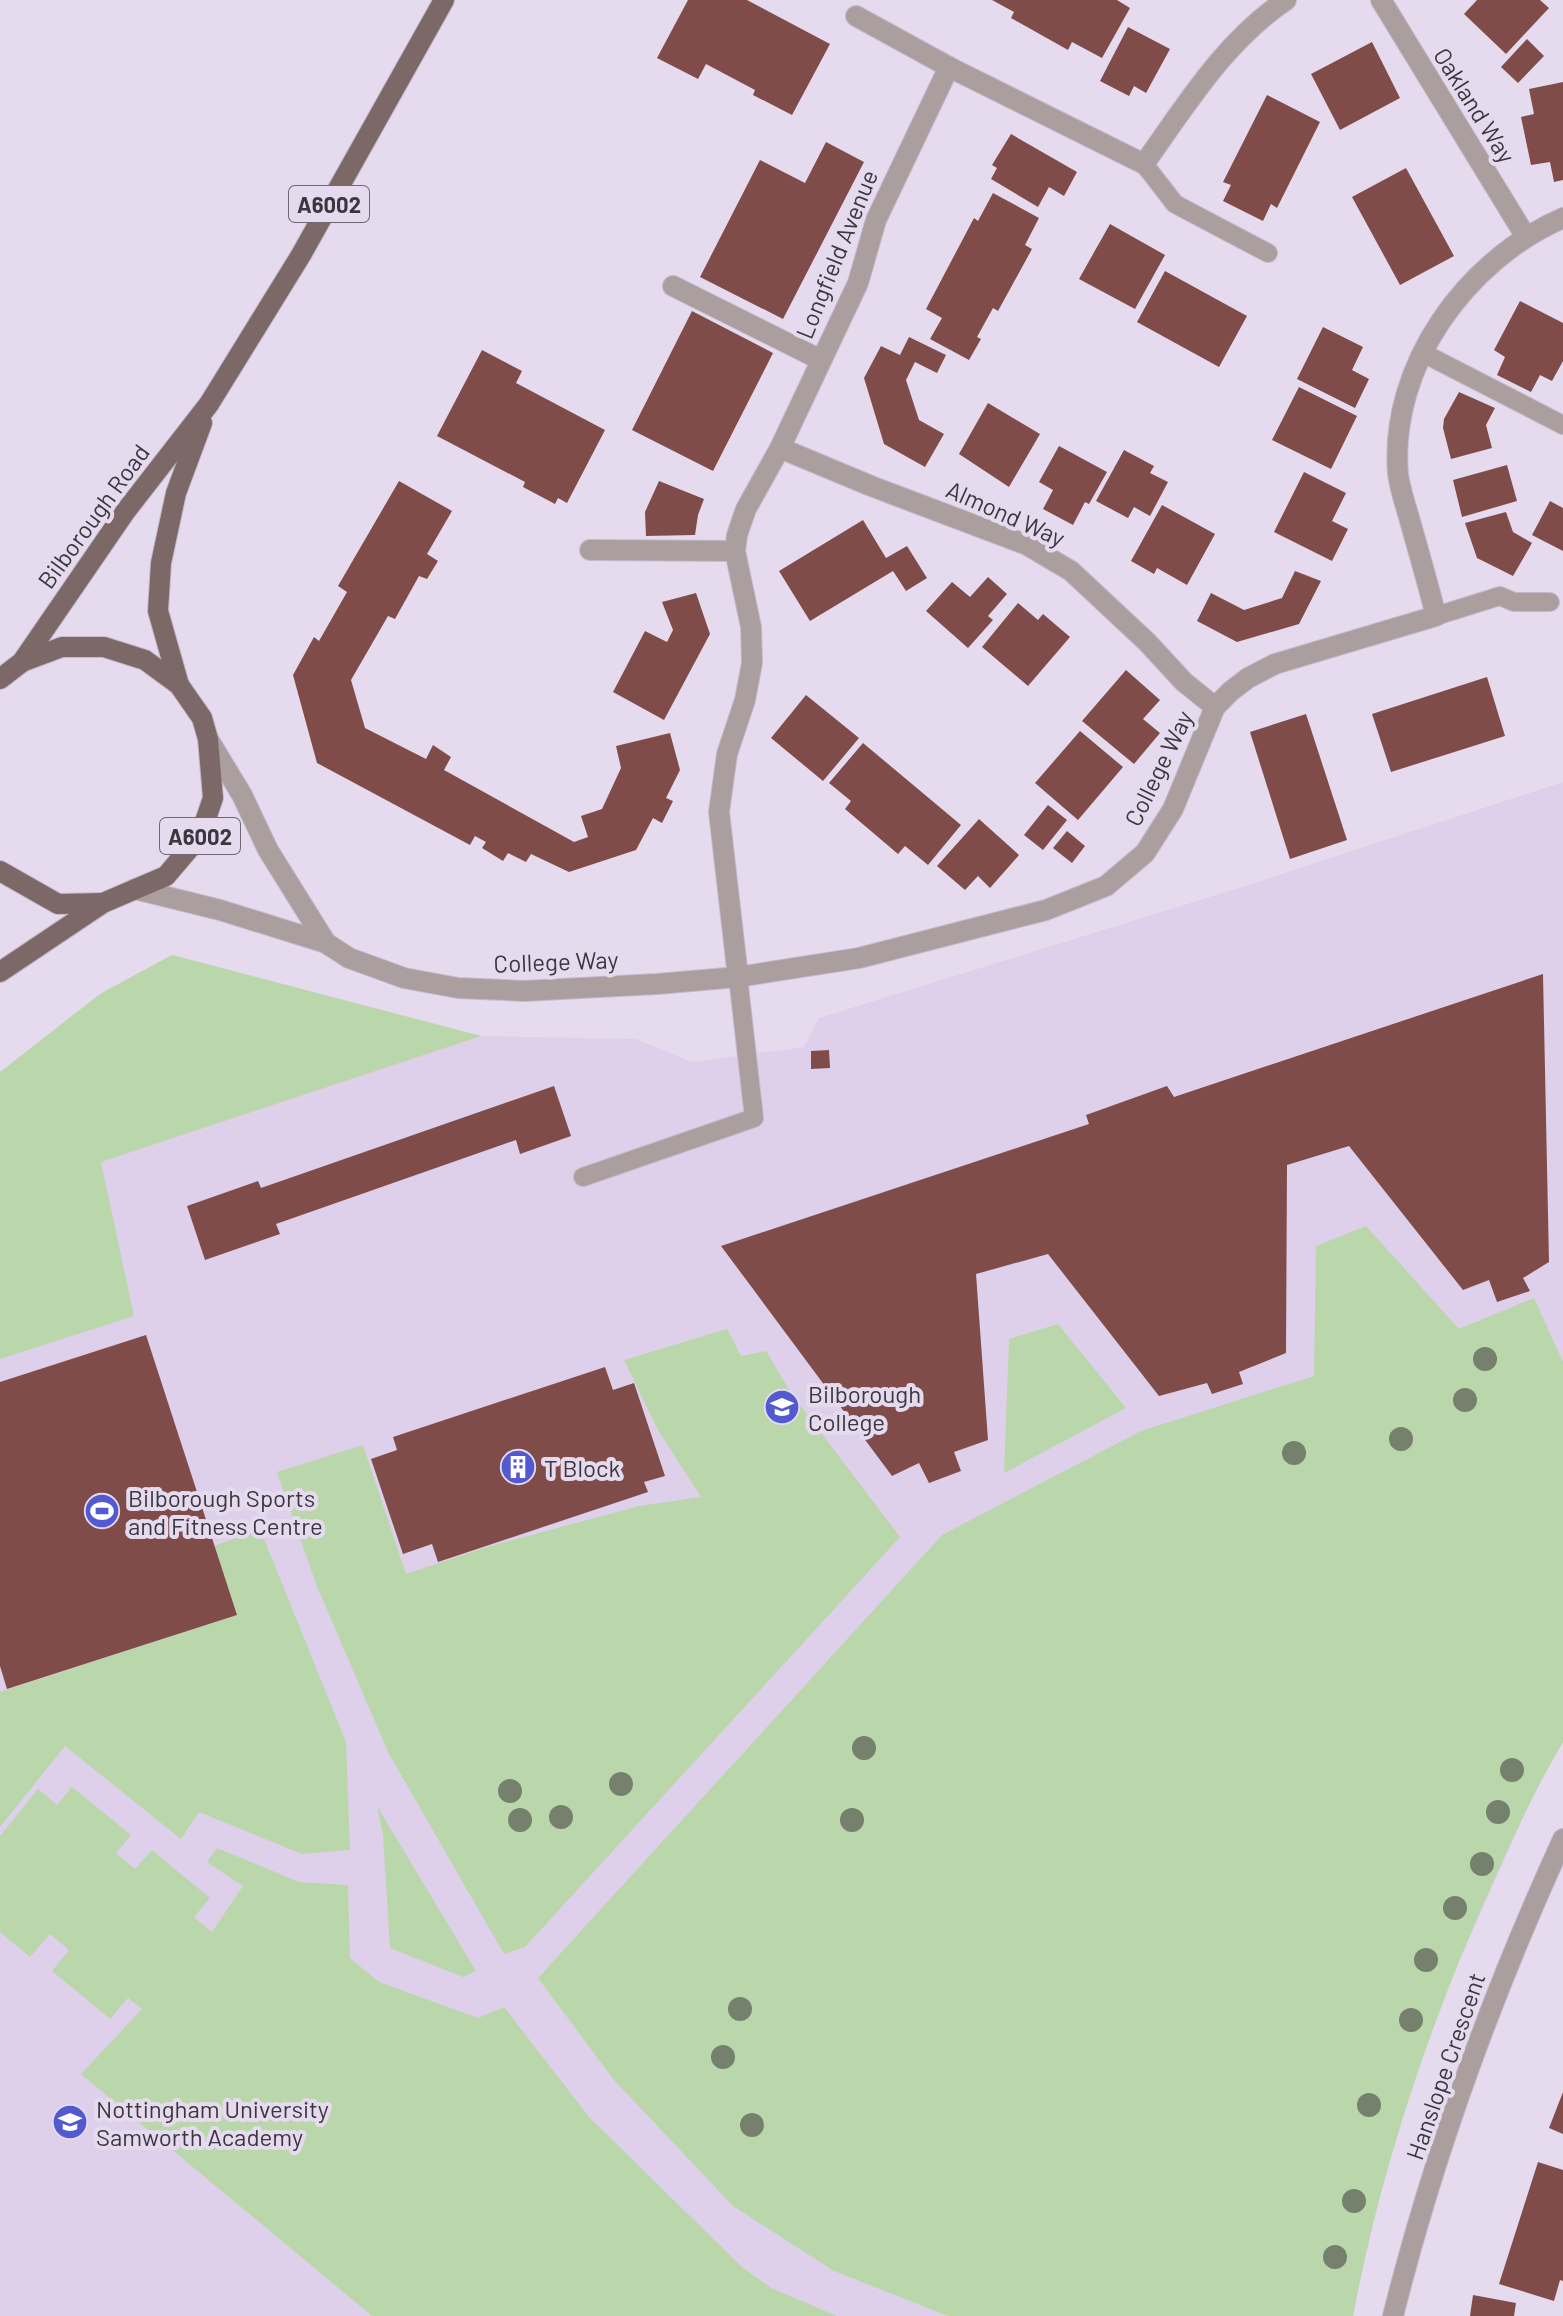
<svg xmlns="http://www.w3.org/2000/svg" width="1563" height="2316" font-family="Barlow,sans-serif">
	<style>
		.built { fill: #ded0ea }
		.green { fill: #b9d7aa }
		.building { fill: #804c4a }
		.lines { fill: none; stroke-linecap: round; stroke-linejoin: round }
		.service-casing { stroke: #c4bacb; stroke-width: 20 }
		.minor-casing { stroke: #c4bacb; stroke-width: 22 }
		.primary-casing { stroke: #c4bacb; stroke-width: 22 }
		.service { stroke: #aa9f9e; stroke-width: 18 }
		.minor { stroke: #aa9f9e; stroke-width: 20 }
		.primary { stroke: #7c6967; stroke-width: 20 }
		.tree { fill: #75806d }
		.labels { text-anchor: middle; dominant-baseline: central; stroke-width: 8; stroke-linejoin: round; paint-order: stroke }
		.shield { fill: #e6dbee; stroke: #6e6874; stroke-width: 2 }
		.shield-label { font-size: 22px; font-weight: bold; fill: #3b373f }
		.street-label { font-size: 24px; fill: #3b373f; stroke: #e6dbee }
		.poi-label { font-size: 24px; fill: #3b373f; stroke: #e6dbee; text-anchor: start }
	</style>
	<rect width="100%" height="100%" fill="#e6dbee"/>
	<polygon class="built" points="1563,782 1563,1742 1538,1784 1441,2002 1402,2118 1369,2232 1353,2316 0,2316 0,1072 100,994 172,955 481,1036 636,1039 692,1062 804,1047 819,1018 1242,887"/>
	<g class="green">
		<polygon points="172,955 481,1036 101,1162 134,1316 0,1359 0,1072 100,994"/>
		<path d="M1366 1226 1459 1329 1534 1298 1563 1362V1742C1537 1786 1516 1831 1495 1878 1431 2019 1382 2164 1353 2316H948L834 2271 733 2206 614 2080 538 1978 942 1535 1141 1431 1314 1376 1316 1246Z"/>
		<polygon points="1058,1324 1126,1408 1004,1473 1009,1339"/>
		<polygon points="727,1329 741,1356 766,1351 791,1393 900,1537 525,1947 504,1954 388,1752 316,1584 277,1472 363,1445 406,1574 487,1547 639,1506 701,1497 658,1430 624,1360"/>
		<polygon points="260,1529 346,1742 350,1850 302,1854 199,1812 181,1839 65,1746 0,1827 0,1692 237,1615 214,1546"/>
		<polygon points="72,1787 131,1835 116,1853 135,1869 152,1850 210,1898 194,1917 212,1932 243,1886 207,1862 217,1848 299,1882 348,1885 350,1958 379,1982 478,2018 504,2007 589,2117 742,2267 771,2288 837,2316 372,2316 81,2074 142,2009 128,1998 110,2019 52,1971 69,1950 50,1934 30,1957 0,1932 0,1836 38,1789 57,1805"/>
		<polygon points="377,1806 476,1971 463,1977 390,1948 383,1835"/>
	</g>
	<g class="building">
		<polygon points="688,0 747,0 830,44 792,115 753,95 755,90 706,64 698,79 657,58"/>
		<polygon points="992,0 1117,0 1130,8 1102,58 1072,42 1068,50 1011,18 1014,12"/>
		<polygon points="1477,0 1540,0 1549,8 1506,54 1464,14"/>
		<polygon points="1128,27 1170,49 1146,93 1134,86 1129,96 1100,81"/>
		<polygon points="1527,39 1544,56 1518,83 1501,67"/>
		<polygon points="1372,42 1400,98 1340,130 1311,74"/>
		<polygon points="1563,82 1563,180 1554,182 1550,162 1531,165 1521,117 1534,114 1529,89"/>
		<polygon points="1267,95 1320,122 1277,208 1271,204 1263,221 1223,201 1231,185 1223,182"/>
		<polygon points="1011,134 1077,172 1064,196 1049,187 1038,207 991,179 997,168 992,165"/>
		<polygon points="826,142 864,162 783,319 700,277 760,160 805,183"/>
		<polygon points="1406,168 1454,256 1400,285 1352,197"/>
		<polygon points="993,193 1039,218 1025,245 1032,249 998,311 993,308 977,337 981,339 969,360 930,339 942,318 926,309 974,218 978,221"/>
		<polygon points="1110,224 1165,255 1135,309 1079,279"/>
		<polygon points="1165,271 1247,316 1219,367 1137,322"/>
		<polygon points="1520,301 1563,323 1563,361 1552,381 1540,375 1531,392 1497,375 1505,357 1494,350"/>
		<polygon points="692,311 773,353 713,471 632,430"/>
		<polygon points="1323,327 1363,347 1352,370 1369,379 1355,408 1297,379"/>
		<polygon points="909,337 946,355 937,373 915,362 906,380 919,420 944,434 925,467 884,444 864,378 881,346 900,355"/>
		<polygon points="482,350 522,371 516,383 605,430 567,503 558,498 555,504 523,487 525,482 437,436"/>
		<polygon points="1299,387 1357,416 1331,469 1272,440"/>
		<polygon points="1459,392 1495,408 1486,425 1492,448 1451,459 1443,428 1444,419"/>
		<polygon points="988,403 1040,434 1009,487 959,454"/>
		<polygon points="1059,446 1107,472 1089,504 1085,502 1073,525 1043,509 1053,490 1039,482"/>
		<polygon points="1124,450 1154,466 1150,473 1168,482 1150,516 1134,507 1128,518 1096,501"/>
		<polygon points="1507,465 1517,501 1462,517 1453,480"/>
		<polygon points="1304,472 1346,493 1332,521 1348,529 1332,561 1274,532"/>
		<polygon points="399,481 452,511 427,554 438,561 427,579 419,576 395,619 388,616 351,680 365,728 426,759 433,745 451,757 444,770 574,842 588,837 581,816 602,809 621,768 616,746 670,733 680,770 666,798 673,801 662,823 653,818 636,850 569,872 531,854 526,862 508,853 503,861 482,848 486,842 475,836 470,845 317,763 293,675 314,637 319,641 347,592 338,586"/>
		<polygon points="659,481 704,499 698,515 695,535 646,536 645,512"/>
		<polygon points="1550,501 1563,508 1563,551 1532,535"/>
		<polygon points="1162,505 1215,534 1187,585 1157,568 1154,574 1131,561"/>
		<polygon points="1506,512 1513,532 1532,543 1513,576 1477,558 1465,523"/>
		<polygon points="863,520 886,558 907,546 927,578 906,591 893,571 810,621 779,571"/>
		<polygon points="1295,571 1321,581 1299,624 1237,642 1197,621 1211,593 1244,610 1282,598"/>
		<polygon points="988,577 1007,594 988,616 993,620 968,648 926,611 952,582 970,597"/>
		<polygon points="696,593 710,634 664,720 613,692 645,631 667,642 673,630 662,602"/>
		<polygon points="1018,603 1038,620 1043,614 1070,637 1028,686 982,647"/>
		<polygon points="1126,670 1160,700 1143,719 1160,733 1134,764 1082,721"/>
		<polygon points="1487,677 1505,736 1391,772 1372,714"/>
		<polygon points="806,695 859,738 823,781 771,738"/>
		<polygon points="1306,714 1347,840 1290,859 1250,732"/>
		<polygon points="1080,731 1123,767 1078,820 1035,783"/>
		<polygon points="863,743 961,825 928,865 905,846 898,854 845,809 851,801 829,783"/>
		<polygon points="1048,805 1067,820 1043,850 1024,835"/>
		<polygon points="979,819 1019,855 990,888 978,876 965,890 937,866"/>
		<polygon points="1067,831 1085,846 1072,863 1053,848"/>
		<polygon points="1543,974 1549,1262 1523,1278 1530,1291 1497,1302 1489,1280 1463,1290 1349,1146 1287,1165 1286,1353 1239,1372 1243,1384 1212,1394 1207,1383 1159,1396 1048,1254 976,1274 988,1440 954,1452 961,1471 929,1483 919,1463 892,1476 721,1246 1089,1124 1086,1115 1167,1086 1174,1097"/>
		<polygon points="829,1050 830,1068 811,1069 811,1051"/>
		<polygon points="554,1086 571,1136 520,1154 516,1140 276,1224 280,1234 205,1260 187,1206 258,1181 261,1188"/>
		<polygon points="146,1335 237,1615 7,1689 0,1666 0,1382"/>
		<polygon points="605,1367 613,1390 634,1383 665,1476 644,1482 648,1492 438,1562 432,1544 403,1554 371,1459 397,1450 393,1437"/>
		<polygon points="1563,2092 1563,2134 1549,2128"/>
		<polygon points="1538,2162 1563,2170 1563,2281 1560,2280 1554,2301 1499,2284"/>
		<polygon points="1473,2295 1516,2303 1514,2316 1470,2316"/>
	</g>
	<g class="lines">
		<defs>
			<g id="service">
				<polyline points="1144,164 1175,204 1268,253"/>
				<polyline points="1423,353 1563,425"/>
				<polyline points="1436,616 1500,596 1514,602 1550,602"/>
				<polyline points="583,1177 754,1118 738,977"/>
			</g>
			<g id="minor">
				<polyline points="1381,0 1526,237"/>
				<path d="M856 16 949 67 1144 164C1186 105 1225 41 1286 0"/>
				<polyline points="673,286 821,360"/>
				<polyline points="780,448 871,486 1027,545 1071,571 1147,642 1184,682 1215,707"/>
				<polyline points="590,550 735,551"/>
				<polyline points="208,739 242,795 268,850 326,943"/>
				<path d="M135 889 220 910 326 943 349 958 404 978 458 988 524 991 657 984 738 977 859 958 1046 910 1106 886 1145 853 1173 809 1215 707 1231 691 1248 678 1275 664 1436 616C1428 584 1419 553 1410 521 1406 506 1400 490 1398 474 1389 366 1466 260 1563 218"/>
				<polyline points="738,977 719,812 727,754 745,700 752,663 751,627 735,551 737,535 746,509 780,448 858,283 876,220 949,67"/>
				<path d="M1393 2316C1434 2152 1493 1992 1563 1839"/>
			</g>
			<g id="primary">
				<polyline points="0,679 22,662 125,512 209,404 301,255 444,0"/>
				<polyline points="179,685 158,611 161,563 176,493 202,423"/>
				<polyline points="0,871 58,904 103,903"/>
				<polyline points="0,972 103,903 166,876 200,836 213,798 208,739 202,718 179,685 145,660 104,647 62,647 22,662"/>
			</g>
		</defs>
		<use href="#service" class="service-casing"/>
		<use href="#minor" class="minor-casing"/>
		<use href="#primary" class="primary-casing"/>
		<use href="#service" class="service"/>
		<use href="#minor" class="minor"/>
		<use href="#primary" class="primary"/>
	</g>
	<g class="tree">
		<circle cx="1485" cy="1359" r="12"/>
		<circle cx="1465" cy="1400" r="12"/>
		<circle cx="1401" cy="1439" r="12"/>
		<circle cx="1294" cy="1453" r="12"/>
		<circle cx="864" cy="1748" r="12"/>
		<circle cx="1512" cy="1770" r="12"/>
		<circle cx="621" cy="1784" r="12"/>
		<circle cx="510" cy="1791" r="12"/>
		<circle cx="1498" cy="1812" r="12"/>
		<circle cx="561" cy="1817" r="12"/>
		<circle cx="520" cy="1820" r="12"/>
		<circle cx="852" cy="1820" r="12"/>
		<circle cx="1482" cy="1864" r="12"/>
		<circle cx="1455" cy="1908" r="12"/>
		<circle cx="1426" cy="1960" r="12"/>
		<circle cx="740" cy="2009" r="12"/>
		<circle cx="1411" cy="2020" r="12"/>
		<circle cx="723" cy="2057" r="12"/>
		<circle cx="1369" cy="2105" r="12"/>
		<circle cx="752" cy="2125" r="12"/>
		<circle cx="1354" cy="2201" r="12"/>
		<circle cx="1335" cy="2257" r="12"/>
	</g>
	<defs>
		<symbol id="university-disc" viewBox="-11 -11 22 22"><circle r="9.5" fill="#535ad0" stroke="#e6dbee"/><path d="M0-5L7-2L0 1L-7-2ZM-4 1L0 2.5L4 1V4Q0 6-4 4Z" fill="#fff"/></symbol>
		<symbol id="building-disc" viewBox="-11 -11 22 22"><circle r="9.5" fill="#535ad0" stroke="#e6dbee"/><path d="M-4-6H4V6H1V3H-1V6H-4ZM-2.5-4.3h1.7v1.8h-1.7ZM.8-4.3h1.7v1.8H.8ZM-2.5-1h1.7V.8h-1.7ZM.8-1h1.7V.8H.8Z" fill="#fff"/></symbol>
		<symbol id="stadium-disc" viewBox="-11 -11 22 22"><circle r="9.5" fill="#535ad0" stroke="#e6dbee"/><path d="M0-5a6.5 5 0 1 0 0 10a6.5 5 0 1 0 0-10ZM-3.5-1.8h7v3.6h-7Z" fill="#fff"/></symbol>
		<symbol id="school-disc" viewBox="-11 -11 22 22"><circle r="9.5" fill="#535ad0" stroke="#e6dbee"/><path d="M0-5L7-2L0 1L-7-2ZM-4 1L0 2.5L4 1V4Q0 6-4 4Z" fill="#fff"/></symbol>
	</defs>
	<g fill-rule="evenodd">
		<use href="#university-disc" x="762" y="1387" width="40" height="40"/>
		<use href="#building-disc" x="498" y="1447" width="40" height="40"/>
		<use href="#stadium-disc" x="82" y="1491" width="40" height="40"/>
		<use href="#school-disc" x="50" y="2102" width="40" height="40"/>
	</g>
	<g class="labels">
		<g class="shield">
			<rect x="289" y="186" width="80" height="36" rx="6"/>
			<rect x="160" y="818" width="80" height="36" rx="6"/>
		</g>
		<g class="shield-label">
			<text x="329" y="204">A6002</text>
			<text x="200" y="836">A6002</text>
		</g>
		<g class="street-label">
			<text transform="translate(1475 105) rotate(58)">Oakland Way</text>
			<text transform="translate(836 254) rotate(-68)">Longfield Avenue</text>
			<text transform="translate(1006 513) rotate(24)">Almond Way</text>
			<text transform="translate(93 516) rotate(-54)">Bilborough Road</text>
			<text transform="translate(1158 768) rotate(-64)">College Way</text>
			<text transform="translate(556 961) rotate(-2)">College Way</text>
			<text transform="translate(1445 2066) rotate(-71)">Hanslope Crescent</text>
		</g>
		<g class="poi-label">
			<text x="808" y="1393">Bilborough<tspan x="808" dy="28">College</tspan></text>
			<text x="544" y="1467">T Block</text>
			<text x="128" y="1497">Bilborough Sports<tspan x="128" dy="28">and Fitness Centre</tspan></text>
			<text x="96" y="2108">Nottingham University<tspan x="96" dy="28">Samworth Academy</tspan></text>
		</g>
	</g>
</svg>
